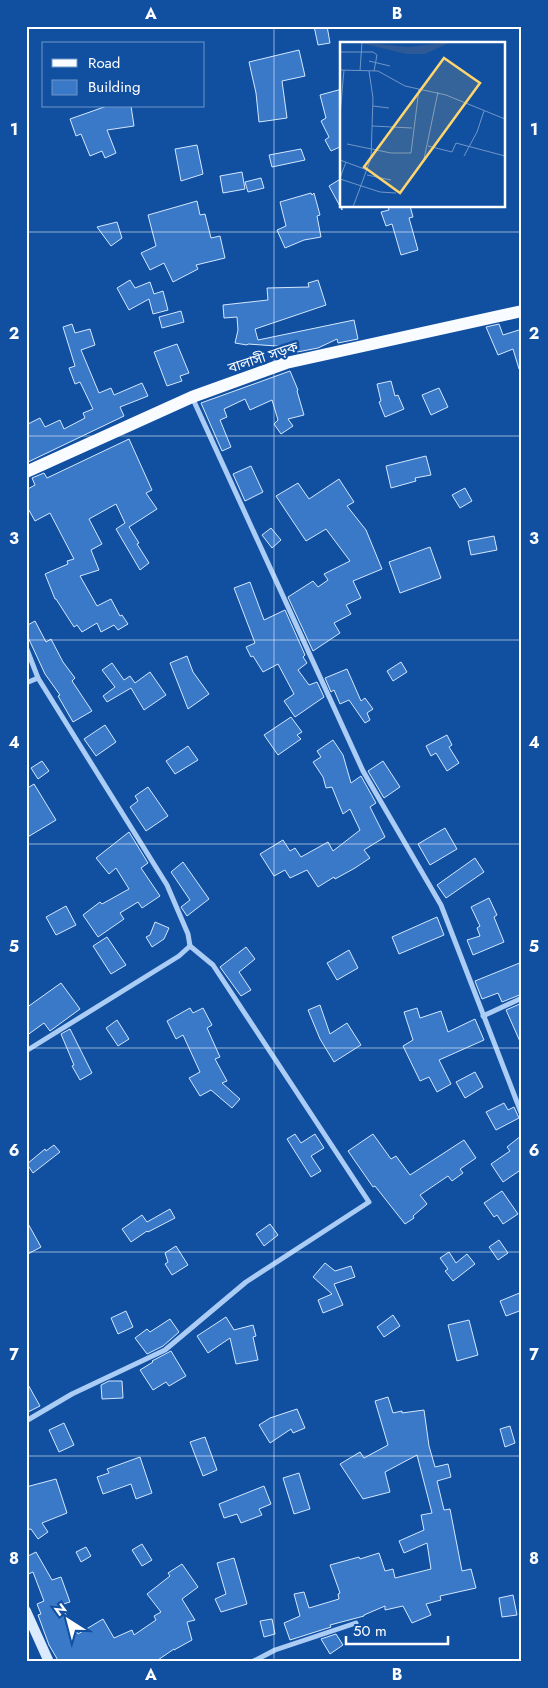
<svg xmlns="http://www.w3.org/2000/svg" width="548" height="1688" font-family="Jost,'Noto Sans Bengali',sans-serif">
	<style>
		.building { fill: #3a79c8; stroke: #d3e7fe }
		.lines { fill: none; stroke-linecap: round; stroke-linejoin: round }
		.street { stroke: #aaccf5; stroke-width: 5 }
		.secondary { stroke: #dbeafe; stroke-width: 10 }
		.primary { stroke: #f8fbff; stroke-width: 12 }
		.grid { fill: none; stroke: #fff; stroke-width: 1; stroke-opacity: 0.55 }
		.labels { text-anchor: middle; dominant-baseline: central; stroke-width: 5; stroke-linejoin: round; paint-order: stroke }
		.street-label { font-size: 14px; fill: #fff; stroke: #1150a1 }
		.inset-road { fill: none; stroke: #7096c7; stroke-width: 1 }
		.view { fill: #ffd56e; fill-opacity: 0.15; stroke: #ffd56e; stroke-width: 2.5 }
		.inset-edge { fill: none; stroke: #fff; stroke-width: 2.5 }
		.neatline { fill: none; stroke: #fff; stroke-width: 2 }
		.grid-label { font-size: 16px; text-anchor: middle; font-weight: bold; fill: #fff }
	</style>
	<rect width="100%" height="100%" fill="#1150a1"/>
	<g class="building">
		<polygon points="314,26 327,26 330,43 318,45"/>
		<polygon points="299,50 305,76 282,81 287,118 259,122 256,93 249,62"/>
		<polygon points="342,89 342,146 331,151 325,140 329,137 321,121 326,118 320,95"/>
		<polygon points="107,106 131,106 134,126 107,130 116,153 105,158 102,151 90,156 81,134 76,136 70,119"/>
		<polygon points="197,145 203,174 181,181 175,149"/>
		<polygon points="301,149 305,160 272,167 269,155"/>
		<polygon points="242,172 245,189 223,193 220,176"/>
		<polygon points="261,178 264,188 248,192 245,182"/>
		<polygon points="342,178 342,210 329,186"/>
		<polygon points="311,193 312,195 314,193 320,215 317,216 321,237 304,240 285,248 277,230 286,226 280,202"/>
		<polygon points="197,201 200,215 205,214 211,238 220,236 225,258 196,265 198,269 173,282 164,263 150,270 141,253 156,246 148,215"/>
		<polygon points="388,206 410,206 413,217 409,218 418,250 401,255 392,224 386,226 381,212 389,210"/>
		<polygon points="117,222 122,238 111,246 97,227"/>
		<polygon points="130,280 135,288 150,282 154,294 163,291 168,310 153,314 149,299 129,310 117,288"/>
		<polygon points="318,280 326,305 255,329 258,340 354,320 358,339 338,343 337,339 318,348 292,353 290,347 248,344 247,345 235,343 238,330 237,317 224,318 223,305 268,300 267,288 309,287 308,283"/>
		<polygon points="181,311 184,322 162,328 159,317"/>
		<polygon points="72,324 75,333 90,329 95,345 81,350 99,393 111,388 114,395 142,383 148,396 120,407 124,416 26,463 26,425 40,418 45,427 60,420 64,429 85,418 83,413 93,409 80,382 75,384 69,368 75,366 63,327"/>
		<polygon points="499,324 503,335 522,329 522,368 519,369 513,349 498,355 486,327"/>
		<polygon points="177,344 189,373 180,376 182,381 167,386 154,352"/>
		<polygon points="290,371 298,390 297,391 304,415 288,419 293,426 281,434 274,424 278,420 272,400 250,410 245,399 224,409 227,417 220,420 231,447 222,451 201,403"/>
		<polygon points="391,381 395,396 398,395 404,409 385,417 379,402 381,401 377,384"/>
		<polygon points="439,388 448,407 431,415 422,395"/>
		<polygon points="129,439 152,490 146,493 157,509 129,527 139,543 137,544 149,563 140,570 116,529 125,523 116,504 89,519 102,544 91,550 99,570 80,576 97,606 111,599 120,616 122,615 128,624 118,630 114,625 101,632 97,623 82,632 77,625 74,627 56,599 55,599 45,574 68,564 67,561 74,559 50,513 35,521 26,505 26,490 35,485 32,478 44,473 47,478"/>
		<polygon points="426,456 431,475 415,478 416,481 391,488 386,466"/>
		<polygon points="251,466 263,492 245,501 233,474"/>
		<polygon points="339,479 354,502 347,506 366,530 382,569 353,581 361,598 346,605 351,614 334,623 340,633 313,651 288,597 313,581 318,587 328,580 324,574 350,561 326,529 306,541 276,496 298,483 309,499"/>
		<polygon points="465,488 472,501 460,508 452,495"/>
		<polygon points="271,528 281,540 272,548 262,535"/>
		<polygon points="494,536 497,550 471,555 468,541"/>
		<polygon points="430,547 441,578 400,593 389,562"/>
		<polygon points="250,582 264,620 285,610 305,655 303,657 307,663 298,670 309,685 317,682 324,697 295,717 284,701 294,694 278,664 263,672 253,656 251,657 246,647 255,643 234,588"/>
		<polygon points="35,621 46,642 51,639 63,662 75,678 72,681 92,711 73,722 58,696 60,695 45,674 26,633 26,626"/>
		<polygon points="187,656 193,672 209,694 188,709 170,663"/>
		<polygon points="401,662 407,672 393,681 387,671"/>
		<polygon points="112,663 124,680 130,676 135,683 150,672 166,695 144,710 131,688 107,702 103,696 115,687 102,670"/>
		<polygon points="347,669 361,701 365,698 373,709 367,713 370,720 365,723 349,700 340,704 334,690 331,692 325,678"/>
		<polygon points="291,717 302,732 297,735 301,739 278,755 264,735"/>
		<polygon points="105,725 116,742 96,756 84,739"/>
		<polygon points="447,735 452,745 449,747 459,763 447,771 436,753 431,756 426,746"/>
		<polygon points="333,740 343,755 351,783 361,776 376,803 370,807 385,837 364,850 370,858 355,868 335,879 334,877 318,887 307,870 290,878 285,870 274,876 260,854 283,840 290,851 295,848 301,857 328,842 333,851 360,830 350,809 343,814 332,787 326,788 323,777 313,762 321,757 317,751"/>
		<polygon points="188,746 198,760 175,774 166,761"/>
		<polygon points="42,761 49,771 38,779 31,768"/>
		<polygon points="383,761 400,787 384,798 368,771"/>
		<polygon points="34,784 56,820 26,838 26,789"/>
		<polygon points="148,787 168,816 146,831 130,807 138,801 135,796"/>
		<polygon points="445,828 457,849 430,865 418,844"/>
		<polygon points="129,832 148,863 141,868 160,896 142,908 138,902 120,913 124,919 98,937 83,915 100,902 102,904 129,889 116,868 109,874 96,858"/>
		<polygon points="475,858 484,872 446,898 437,885"/>
		<polygon points="183,862 209,899 187,916 181,907 190,900 171,872"/>
		<polygon points="489,898 497,915 494,917 504,942 473,955 467,940 480,936 477,928 480,926 471,907"/>
		<polygon points="66,906 76,925 56,935 46,917"/>
		<polygon points="437,917 444,935 399,954 392,937"/>
		<polygon points="155,922 169,928 164,939 152,947 146,937 150,935"/>
		<polygon points="107,937 126,965 111,974 93,946"/>
		<polygon points="246,947 255,959 239,972 251,990 241,996 220,967"/>
		<polygon points="349,950 358,968 337,980 327,963"/>
		<polygon points="522,962 522,994 502,1002 498,993 482,999 475,981"/>
		<polygon points="61,983 80,1009 50,1031 44,1023 26,1036 26,1008"/>
		<polygon points="522,1003 522,1046 506,1010"/>
		<polygon points="320,1005 330,1034 347,1023 361,1045 334,1062 320,1039 308,1010"/>
		<polygon points="190,1008 193,1013 203,1008 212,1025 207,1028 220,1057 215,1059 227,1081 222,1083 240,1099 232,1108 211,1090 200,1096 189,1078 200,1072 183,1035 176,1039 167,1021"/>
		<polygon points="417,1008 420,1018 441,1011 448,1032 475,1019 484,1040 439,1060 451,1084 437,1092 429,1077 420,1081 403,1046 413,1040 404,1012"/>
		<polygon points="117,1020 129,1039 118,1046 106,1028"/>
		<polygon points="70,1029 92,1073 80,1080 72,1066 74,1065 61,1034"/>
		<polygon points="475,1072 483,1087 465,1098 456,1082"/>
		<polygon points="504,1103 508,1110 514,1107 519,1118 496,1130 486,1112"/>
		<polygon points="295,1134 301,1143 315,1134 324,1148 311,1156 321,1171 311,1177 287,1139"/>
		<polygon points="373,1134 391,1159 396,1156 410,1175 464,1140 476,1158 460,1169 463,1173 452,1181 448,1176 420,1195 427,1204 413,1216 414,1218 405,1224 375,1186 373,1187 348,1151"/>
		<polygon points="522,1135 522,1169 503,1182 491,1164 510,1151 507,1147"/>
		<polygon points="54,1145 60,1152 33,1173 27,1164 45,1149 46,1151"/>
		<polygon points="502,1191 518,1214 503,1224 497,1215 494,1217 484,1203"/>
		<polygon points="170,1209 175,1218 148,1232 147,1231 131,1242 122,1229 142,1215 147,1222"/>
		<polygon points="26,1220 41,1247 26,1255"/>
		<polygon points="270,1224 278,1235 264,1246 256,1234"/>
		<polygon points="499,1240 508,1253 498,1260 489,1247"/>
		<polygon points="176,1246 188,1265 172,1275 165,1264 168,1262 165,1253"/>
		<polygon points="449,1252 456,1263 467,1254 475,1264 453,1281 445,1271 448,1269 440,1258"/>
		<polygon points="325,1263 335,1271 351,1266 355,1277 334,1284 343,1305 323,1313 318,1300 332,1294 313,1277"/>
		<polygon points="522,1292 522,1310 506,1316 500,1301"/>
		<polygon points="126,1311 133,1327 118,1334 111,1318"/>
		<polygon points="393,1315 400,1326 384,1337 377,1327"/>
		<polygon points="226,1317 234,1330 253,1325 256,1336 253,1337 258,1360 236,1364 230,1338 208,1353 197,1336"/>
		<polygon points="170,1319 179,1332 163,1346 147,1354 135,1338 147,1329 150,1332"/>
		<polygon points="469,1320 478,1355 457,1361 448,1325"/>
		<polygon points="171,1351 186,1376 169,1386 166,1382 153,1390 140,1370 153,1362 152,1361"/>
		<polygon points="26,1381 40,1406 26,1413"/>
		<polygon points="109,1381 122,1381 123,1398 102,1399 101,1385"/>
		<polygon points="388,1397 393,1413 402,1411 402,1413 424,1410 429,1446 435,1467 448,1464 451,1477 437,1481 444,1510 450,1509 462,1571 471,1569 476,1588 440,1596 441,1600 426,1604 431,1615 412,1623 403,1606 385,1610 385,1606 364,1615 364,1616 330,1625 331,1627 290,1640 284,1623 300,1616 294,1594 304,1592 309,1608 339,1599 338,1594 340,1593 330,1565 359,1557 360,1559 379,1553 385,1571 393,1569 395,1578 431,1569 427,1543 404,1553 399,1541 424,1530 421,1515 432,1513 417,1455 385,1472 390,1492 363,1499 340,1464 360,1452 364,1458 388,1445 375,1401"/>
		<polygon points="297,1409 305,1428 293,1433 291,1429 270,1443 259,1425 270,1418"/>
		<polygon points="64,1423 74,1445 59,1452 49,1430"/>
		<polygon points="510,1426 515,1443 505,1447 500,1429"/>
		<polygon points="205,1437 217,1470 203,1476 190,1442"/>
		<polygon points="140,1457 152,1493 136,1499 131,1484 103,1494 97,1477 109,1473 107,1469"/>
		<polygon points="299,1473 310,1509 294,1514 283,1478"/>
		<polygon points="56,1479 67,1513 42,1523 48,1532 38,1539 31,1529 26,1530 26,1487"/>
		<polygon points="264,1486 271,1504 259,1509 262,1515 241,1523 237,1514 224,1518 219,1504"/>
		<polygon points="142,1544 152,1560 142,1566 132,1550"/>
		<polygon points="86,1547 91,1556 81,1562 76,1552"/>
		<polygon points="36,1552 52,1580 61,1577 70,1602 60,1605 78,1634 103,1619 114,1638 132,1630 134,1635 156,1620 154,1616 161,1612 147,1594 170,1576 168,1573 182,1564 198,1587 182,1599 195,1620 187,1622 192,1640 174,1650 174,1649 155,1662 59,1662 49,1645 38,1615 41,1614 37,1604 44,1601 33,1572 26,1575 26,1557"/>
		<polygon points="234,1558 247,1604 221,1612 215,1599 226,1594 217,1563"/>
		<polygon points="513,1595 517,1615 502,1617 499,1598"/>
		<polygon points="272,1619 275,1634 264,1637 260,1621"/>
		<polygon points="336,1634 343,1645 330,1654 321,1639"/>
	</g>
	<g class="lines">
		<g class="street">
			<polyline points="192,397 363,771 441,905 522,1115"/>
			<polyline points="26,647 38,678 167,885 188,934 190,946 213,965 369,1202 246,1282 165,1350 72,1394 26,1421"/>
			<polyline points="26,683 38,678"/>
			<polyline points="483,1016 522,998"/>
			<polyline points="26,1051 179,956 190,946"/>
			<polyline points="252,1662 275,1650 356,1623"/>
		</g>
		<polyline class="secondary" points="26,1611 49,1662"/>
		<polyline class="primary" points="26,472 192,397 286,363 522,311"/>
	</g>
	<path class="grid" d="M274 26V1662M26 232H522M26 436H522M26 640H522M26 844H522M26 1048H522M26 1252H522M26 1456H522"/>
	<g class="labels">
		<g class="street-label">
			<text transform="translate(263 357) rotate(-18)">বালাসী সড়ক</text>
		</g>
	</g>
	<g transform="translate(340 42)">
		<rect width="165" height="165" fill="#1150a1"/>
		<path d="M17 0 68 5 111 0 85 12H66Z" fill="#2d5a96"/>
		<path class="inset-road" d="M0 10H33L37 13 34 29M29 19 50 24M0 28 38 29 65 44 106 53 165 77M20 29 22 0M33 64 49 66M0 73 4 28M32 84 72 86M7 102 51 111H71L79 47M88 104 112 110 116 101 165 114M124 114 137 90 144 69M84 117 98 50M0 118 27 128M27 133 51 138M0 136 6 120M0 137 40 150 56 151M13 165 31 116 33 56 29 29"/>
		<path class="view" d="M104 16 140 41 60 151 24 125Z"/>
		<rect width="165" height="165" class="inset-edge"/>
	</g>
	<rect width="548" height="1688" fill="none" stroke="#1150a1" stroke-width="55"/>
	<rect x="42" y="42" width="162" height="65" fill="#1150a1" stroke="#7096c7"/>
	<rect x="52" y="59" width="25" height="8" fill="#f8fbff" stroke="#7096c7"/>
	<text x="88" y="68" font-size="15" fill="#ffffff">Road</text>
	<rect x="52" y="80" width="25" height="15" fill="#3a79c8" stroke="#7096c7"/>
	<text x="88" y="92" font-size="15" fill="#ffffff">Building</text>
	<g transform="translate(68 1620) rotate(324)" stroke="#1150a1" stroke-width="4" paint-order="stroke">
	<path d="M0-4L9 19L0 12L-9 19Z" fill="#ffffff"/>
	<text y="-8" font-size="14" font-weight="bold" text-anchor="middle" fill="#ffffff">N</text>
	</g>
	<path d="M346 1636v8h102v-8" fill="none" stroke="#ffffff" stroke-width="2.5"/>
	<text x="353" y="1636" font-size="15" fill="#ffffff" stroke="#1150a1" stroke-width="4" paint-order="stroke">50 m</text>
	<rect x="28" y="28" width="492" height="1632" class="neatline"/>
	<g class="grid-label">
		<text x="151" y="19">A</text>
		<text x="397" y="19">B</text>
		<text x="14" y="135">1</text>
		<text x="534" y="135">1</text>
		<text x="14" y="339">2</text>
		<text x="534" y="339">2</text>
		<text x="14" y="544">3</text>
		<text x="534" y="544">3</text>
		<text x="14" y="748">4</text>
		<text x="534" y="748">4</text>
		<text x="14" y="952">5</text>
		<text x="534" y="952">5</text>
		<text x="14" y="1156">6</text>
		<text x="534" y="1156">6</text>
		<text x="14" y="1360">7</text>
		<text x="534" y="1360">7</text>
		<text x="14" y="1564">8</text>
		<text x="534" y="1564">8</text>
		<text x="151" y="1680">A</text>
		<text x="397" y="1680">B</text>
	</g>
</svg>
